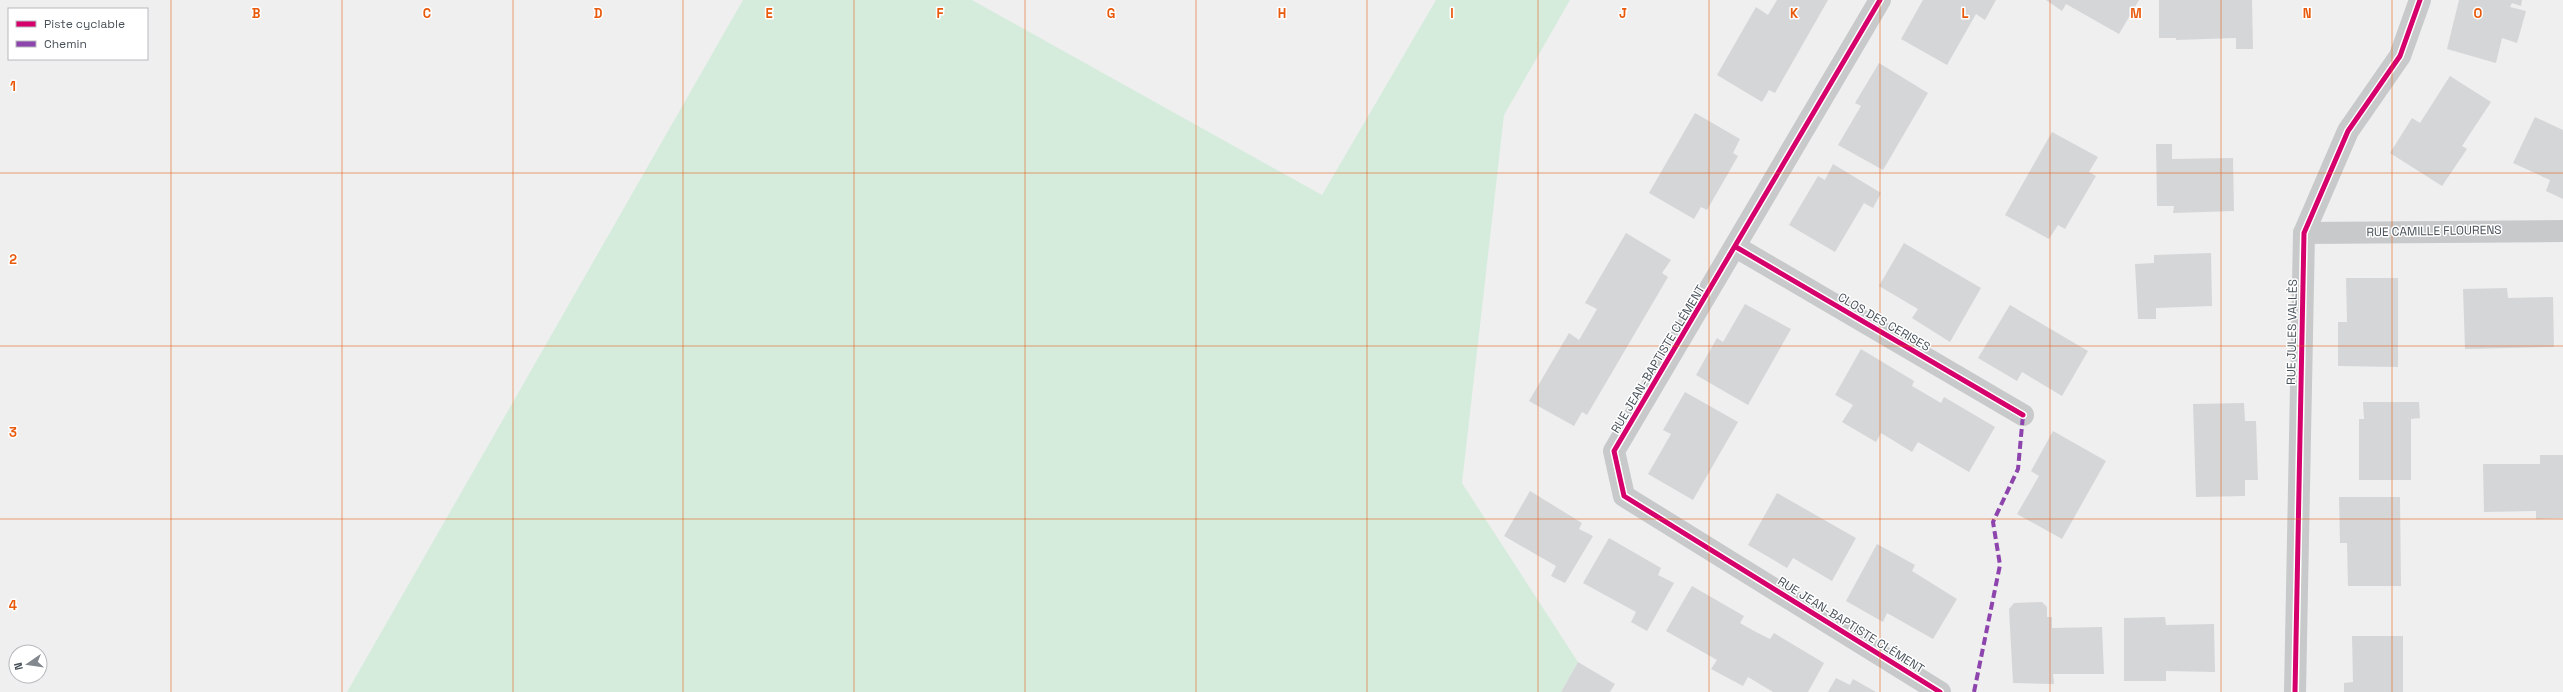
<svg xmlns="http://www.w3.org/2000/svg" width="2563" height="692" font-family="'Space Grotesk',sans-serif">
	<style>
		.green { fill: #d5ecdd }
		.building { fill: #d5d6d8 }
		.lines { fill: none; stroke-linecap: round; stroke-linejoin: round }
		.street { stroke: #c7c9ca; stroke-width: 22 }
		.quiet { stroke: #8e44ad; stroke-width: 4; stroke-dasharray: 8 4; stroke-linecap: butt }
		.cycleway-casing { stroke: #fff; stroke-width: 8 }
		.cycleway { stroke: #d6006c; stroke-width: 5 }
		.grid { fill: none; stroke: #e8590c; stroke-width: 1; stroke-opacity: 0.55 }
		.labels { text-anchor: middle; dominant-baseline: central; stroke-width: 3; stroke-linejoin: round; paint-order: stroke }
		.street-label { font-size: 12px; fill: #485159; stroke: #fff }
		.grid-label { font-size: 13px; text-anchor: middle; font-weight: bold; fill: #e8590c; stroke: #fff; stroke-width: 3; stroke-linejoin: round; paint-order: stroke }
	</style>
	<rect width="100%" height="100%" fill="#efefef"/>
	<polygon class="green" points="743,0 972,0 1322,195 1436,0 1570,0 1504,115 1462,483 1578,662 1561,692 347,692"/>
	<g class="building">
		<polygon points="1777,0 1828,0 1775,93 1769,90 1762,102 1717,75 1756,7 1768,15"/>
		<polygon points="1923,0 1996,0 1985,20 1976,14 1947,65 1901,39"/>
		<polygon points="2046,0 2139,0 2119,34 2066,4 2062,11"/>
		<polygon points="2159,0 2252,0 2253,49 2236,49 2236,38 2176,40 2176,38 2159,38"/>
		<polygon points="2459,0 2522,0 2521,6 2512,3 2510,7 2526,11 2517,43 2502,38 2496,63 2447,49"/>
		<polygon points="1879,63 1928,93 1883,170 1838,145 1861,106 1855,103"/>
		<polygon points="2450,76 2491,102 2462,146 2467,149 2442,186 2390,153 2412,118 2420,123"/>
		<polygon points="1695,113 1740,139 1733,153 1738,156 1730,170 1707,210 1701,207 1694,219 1649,193"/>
		<polygon points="2535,117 2563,130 2563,199 2546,191 2550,180 2513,163"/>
		<polygon points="2052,132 2098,157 2089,172 2096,176 2072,217 2065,229 2058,225 2049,239 2005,215"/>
		<polygon points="2156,144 2172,144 2172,159 2233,158 2234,211 2173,213 2174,206 2157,206"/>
		<polygon points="1833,164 1881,193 1873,208 1864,203 1835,252 1789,225 1818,176 1825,180"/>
		<polygon points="1626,233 1671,260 1662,273 1668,277 1587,415 1582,412 1574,426 1529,401 1569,333 1579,340 1589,323 1597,309 1585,303"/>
		<polygon points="1904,243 1981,288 1950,342 1912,318 1918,309 1879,286"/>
		<polygon points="2211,253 2212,306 2156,308 2156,319 2138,319 2135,264 2154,263 2154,255"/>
		<polygon points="2346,278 2398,278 2398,367 2338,366 2338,322 2347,322"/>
		<polygon points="2507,288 2508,298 2553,297 2554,347 2465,349 2463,289"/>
		<polygon points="1745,304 1791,329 1748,405 1696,375 1717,338 1723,342"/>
		<polygon points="2010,305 2088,351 2062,396 2022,372 2017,381 1978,358"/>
		<polygon points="1861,349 1914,381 1912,386 1941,403 1944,397 1995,427 1969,472 1918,442 1912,452 1881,433 1876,442 1842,422 1853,405 1835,395"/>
		<polygon points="1685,392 1738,422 1693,500 1648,474 1671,434 1663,430"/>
		<polygon points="2363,402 2419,402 2420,418 2411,419 2411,480 2359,480 2359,419 2364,419"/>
		<polygon points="2244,403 2245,421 2256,421 2258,480 2245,480 2245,496 2196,497 2193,404"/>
		<polygon points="2053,431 2106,461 2062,539 2017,514 2039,476 2031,471"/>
		<polygon points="2540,455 2563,455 2563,518 2536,519 2536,511 2484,512 2483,464 2540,464"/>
		<polygon points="1530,491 1582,523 1579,529 1593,536 1565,583 1551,576 1556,566 1504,536"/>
		<polygon points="1777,493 1856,538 1832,581 1793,558 1787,568 1748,545"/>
		<polygon points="2339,497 2400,497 2401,586 2348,586 2347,543 2340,543"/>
		<polygon points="1609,538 1661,568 1658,575 1674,583 1647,631 1631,622 1636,612 1583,583"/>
		<polygon points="1877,544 1915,565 1912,571 1957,599 1933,639 1887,613 1883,622 1846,601"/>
		<polygon points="1692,586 1744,616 1740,623 1754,631 1770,639 1774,633 1824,663 1808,692 1773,692 1748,677 1743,686 1711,669 1717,660 1666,631"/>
		<polygon points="2042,602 2047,607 2047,617 2052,617 2052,628 2102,627 2104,674 2053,674 2054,684 2013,683 2009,609 2014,603"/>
		<polygon points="2165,617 2166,625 2214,624 2215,672 2166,671 2166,681 2124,681 2124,618"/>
		<polygon points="2352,636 2403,636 2403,692 2344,692 2344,683 2353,682"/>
		<polygon points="1578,662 1615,684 1610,692 1561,692"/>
		<polygon points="1836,678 1850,685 1853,679 1876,692 1828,692"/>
	</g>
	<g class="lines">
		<g class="street">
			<polyline points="1880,0 1614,451 1624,496 1940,692"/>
			<polyline points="2304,233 2563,231"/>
			<polyline points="1736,247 2023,415"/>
			<polyline points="2295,692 2304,233 2348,131 2400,56 2420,0"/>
		</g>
		<polyline class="quiet" points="1974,692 2000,565 1993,522 2018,469 2023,415"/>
		<defs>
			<g id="cycleway">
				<polyline points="1880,0 1614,451 1624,496 1940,692"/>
				<polyline points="1736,247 2023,415"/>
				<polyline points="2295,692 2304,233 2348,131 2400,56 2420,0"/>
			</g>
		</defs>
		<use href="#cycleway" class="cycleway-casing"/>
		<use href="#cycleway" class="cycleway"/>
	</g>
	<path class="grid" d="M171 0V692M342 0V692M513 0V692M683 0V692M854 0V692M1025 0V692M1196 0V692M1367 0V692M1538 0V692M1709 0V692M1880 0V692M2050 0V692M2221 0V692M2392 0V692M0 173H2563M0 346H2563M0 519H2563"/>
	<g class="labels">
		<g class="street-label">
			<text transform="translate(2434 231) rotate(-1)">RUE CAMILLE FLOURENS</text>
			<text transform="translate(1884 322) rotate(30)">CLOS DES CERISES</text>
			<text transform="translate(2292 332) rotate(-89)">RUE JULES VALLÈS</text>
			<text transform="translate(1658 359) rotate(-59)">RUE JEAN-BAPTISTE CLÉMENT</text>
			<text transform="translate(1851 625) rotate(32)">RUE JEAN-BAPTISTE CLÉMENT</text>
		</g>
	</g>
	<g class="grid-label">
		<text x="256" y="18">B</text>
		<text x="427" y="18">C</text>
		<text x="598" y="18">D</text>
		<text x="769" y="18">E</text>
		<text x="940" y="18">F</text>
		<text x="1111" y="18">G</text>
		<text x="1282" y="18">H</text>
		<text x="1452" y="18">I</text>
		<text x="1623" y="18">J</text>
		<text x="1794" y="18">K</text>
		<text x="1965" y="18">L</text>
		<text x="2136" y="18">M</text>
		<text x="2307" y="18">N</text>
		<text x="2478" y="18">O</text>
		<text x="13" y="91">1</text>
		<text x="13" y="264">2</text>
		<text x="13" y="437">3</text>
		<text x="13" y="610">4</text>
	</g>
	<rect x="8" y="8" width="140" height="52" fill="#ffffff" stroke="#b6b9bd"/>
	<rect x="16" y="21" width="20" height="6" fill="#d6006c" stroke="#b6b9bd"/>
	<text x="44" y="28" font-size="12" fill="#485159">Piste cyclable</text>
	<rect x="16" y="41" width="20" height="6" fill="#8e44ad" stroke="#b6b9bd"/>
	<text x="44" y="48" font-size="12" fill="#485159">Chemin</text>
	<g transform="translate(28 664) rotate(257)"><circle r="19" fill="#ffffff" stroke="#b6b9bd"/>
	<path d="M0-3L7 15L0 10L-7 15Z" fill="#82888e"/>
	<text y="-6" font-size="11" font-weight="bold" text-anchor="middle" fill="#485159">N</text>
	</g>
</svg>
